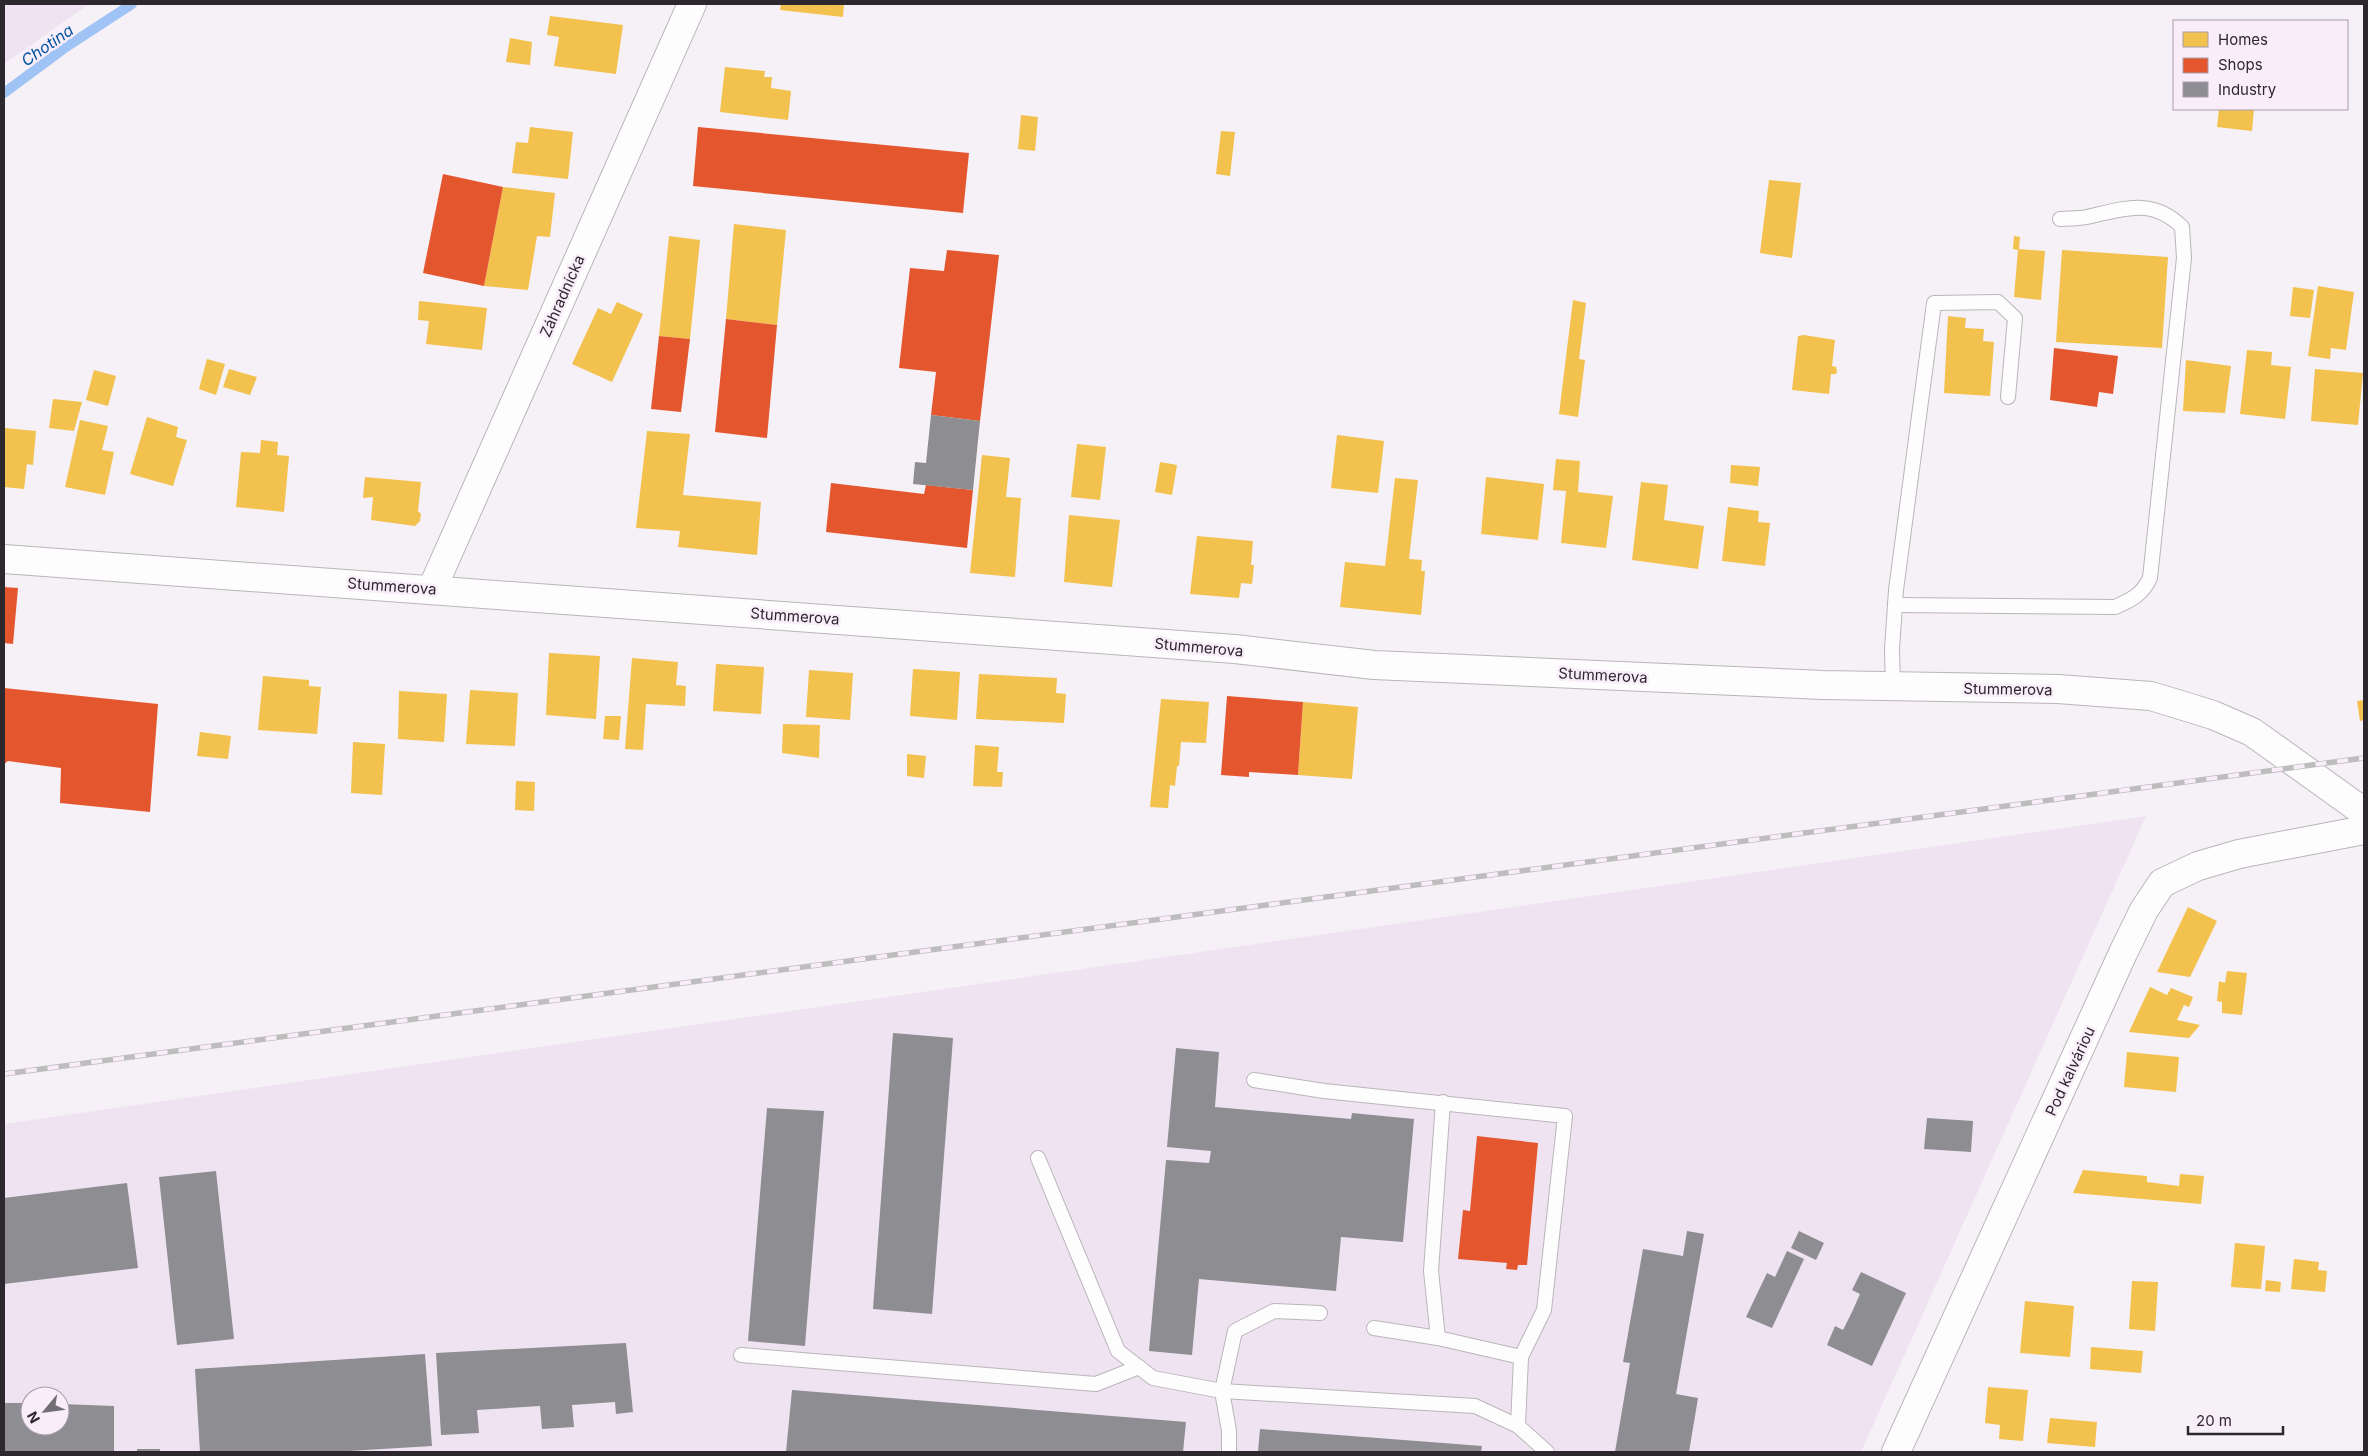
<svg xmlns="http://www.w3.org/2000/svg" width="2368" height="1456" font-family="Inter,sans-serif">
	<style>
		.built { fill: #efe3f1; fill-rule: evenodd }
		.homes { fill: #f2c14e }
		.shops { fill: #e4572e }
		.industry { fill: #8d8d92 }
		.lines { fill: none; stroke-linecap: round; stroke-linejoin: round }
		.stream { stroke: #9ec3f4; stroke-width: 10 }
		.service-casing { stroke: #bab5ba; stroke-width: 16 }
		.minor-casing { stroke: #bab5ba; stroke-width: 30 }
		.tertiary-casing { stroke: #bab5ba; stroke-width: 30 }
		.service { stroke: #fefdfe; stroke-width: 14 }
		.minor { stroke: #fefdfe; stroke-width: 28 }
		.tertiary { stroke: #fefdfe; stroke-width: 28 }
		.rail-casing { stroke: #bebdbe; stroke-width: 5.5 }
		.rail { stroke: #f9edfa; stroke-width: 4; stroke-dasharray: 11; stroke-linecap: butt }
		.labels { text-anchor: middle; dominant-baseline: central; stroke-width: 5; stroke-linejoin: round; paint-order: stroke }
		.street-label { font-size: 15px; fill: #2d282e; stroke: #f9edfa }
		.water-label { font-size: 16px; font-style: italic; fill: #0054a1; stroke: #f9edfa }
	</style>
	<rect width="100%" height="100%" fill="#f6f0f7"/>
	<g class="built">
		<polygon points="4,4 89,4 4,64"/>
		<path d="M2146 816 1861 1452H4V1124ZM30 1396H60V1426H30Z"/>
	</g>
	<g class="homes">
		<polygon points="781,4 844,4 843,17 780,10"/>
		<polygon points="550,16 623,25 616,74 554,66 559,37 547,35"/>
		<polygon points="510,38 532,42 530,65 506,62"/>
		<polygon points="725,67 765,71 764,77 772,77 771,88 791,91 788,120 720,112"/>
		<polygon points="2219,109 2254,109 2252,131 2217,127"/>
		<polygon points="1021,115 1038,117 1035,151 1018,149"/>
		<polygon points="530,127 573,132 568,179 512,173 516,142 528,143"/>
		<polygon points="1221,131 1235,132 1230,176 1216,174"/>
		<polygon points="1769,180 1801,183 1792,258 1760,253"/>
		<polygon points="503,187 555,193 550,237 537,236 528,290 484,286"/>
		<polygon points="734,224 786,230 777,325 726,319"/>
		<polygon points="669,236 700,240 690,339 659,336"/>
		<polygon points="2014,236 2020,237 2019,249 2045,251 2041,300 2014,297 2018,250 2013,249"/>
		<polygon points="2062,250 2168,257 2162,348 2056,342"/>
		<polygon points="2318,286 2354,292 2346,350 2331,348 2330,359 2308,356"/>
		<polygon points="2293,287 2314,290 2310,318 2290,316"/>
		<polygon points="1573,300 1586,303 1579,359 1585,360 1578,417 1559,414"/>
		<polygon points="419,301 487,308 482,350 426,344 429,321 418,320"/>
		<polygon points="617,302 643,314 612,382 572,364 598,308 611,314"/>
		<polygon points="1948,316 1966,318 1965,328 1984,329 1983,341 1994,342 1990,396 1944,393"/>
		<polygon points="1804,335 1835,340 1832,366 1836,367 1837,371 1836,374 1831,374 1829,394 1792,390 1798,336"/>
		<polygon points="2247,350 2272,352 2271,365 2291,367 2285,419 2240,414"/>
		<polygon points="207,359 225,364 216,395 199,389"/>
		<polygon points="2186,360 2231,366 2225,413 2183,411"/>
		<polygon points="229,369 257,377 250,395 223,387"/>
		<polygon points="2315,369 2363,373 2358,425 2311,421"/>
		<polygon points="94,370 116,376 108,406 86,400"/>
		<polygon points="53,399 82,402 74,431 49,428"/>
		<polygon points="147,417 178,427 176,437 187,440 173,486 130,474"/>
		<polygon points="80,420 108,426 102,450 114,452 105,495 65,487"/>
		<polygon points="4,428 36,431 33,465 27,464 24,489 4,487"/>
		<polygon points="647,431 690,434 683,495 761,502 757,555 678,547 680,531 636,528"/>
		<polygon points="1337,435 1384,441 1378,493 1331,488"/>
		<polygon points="261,440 278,442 277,455 289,456 284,512 236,507 241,452 260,453"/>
		<polygon points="1077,444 1106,447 1100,500 1071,497"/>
		<polygon points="982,455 1010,458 1006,497 1021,498 1015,577 970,573"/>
		<polygon points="1556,459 1580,461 1578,492 1613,496 1606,548 1561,543 1566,491 1553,490"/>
		<polygon points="1160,462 1177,465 1172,495 1155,492"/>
		<polygon points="1731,465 1760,467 1758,486 1730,483"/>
		<polygon points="365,477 421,482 418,511 421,514 420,521 415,526 371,520 373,497 363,498"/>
		<polygon points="1486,477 1544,484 1538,540 1481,534"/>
		<polygon points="1395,478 1418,480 1409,559 1422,560 1421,571 1425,571 1421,615 1340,607 1345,562 1385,566"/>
		<polygon points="1641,482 1668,485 1664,520 1704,526 1698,569 1632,560"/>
		<polygon points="1728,507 1759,511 1758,522 1770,523 1765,566 1722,561"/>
		<polygon points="1069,515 1120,520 1112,587 1064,582"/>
		<polygon points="1197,536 1253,541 1251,565 1254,565 1252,584 1241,583 1239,598 1190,594"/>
		<polygon points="549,653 600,656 596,719 546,715"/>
		<polygon points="632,658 678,662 676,685 686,686 685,706 646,704 643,750 625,749"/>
		<polygon points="716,664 764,667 761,714 713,711"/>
		<polygon points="913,669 960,672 957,720 910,716"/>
		<polygon points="809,670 853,673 850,720 806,717"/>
		<polygon points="979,674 1057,678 1056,693 1066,694 1064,723 976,719"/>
		<polygon points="263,676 309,680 309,686 321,687 317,734 258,730"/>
		<polygon points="470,690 518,693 515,746 466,744"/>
		<polygon points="399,691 447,694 444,742 398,739"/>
		<polygon points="1161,699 1209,702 1206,743 1181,742 1179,766 1177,766 1175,786 1170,785 1168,808 1150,807"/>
		<polygon points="2364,700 2364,720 2360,721 2357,701"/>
		<polygon points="1303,702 1358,707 1352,779 1298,775"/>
		<polygon points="605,716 621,716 619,740 603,739"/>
		<polygon points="783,724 820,725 819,758 782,753"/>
		<polygon points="200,732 231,736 228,759 197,756"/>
		<polygon points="353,742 385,744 382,795 351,793"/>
		<polygon points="975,745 999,747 997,772 1003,772 1002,787 973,786"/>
		<polygon points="907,754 926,756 924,778 907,776"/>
		<polygon points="516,781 535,782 534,811 515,810"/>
		<polygon points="2188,907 2217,921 2190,977 2157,972"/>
		<polygon points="2227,971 2247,973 2242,1015 2222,1013 2222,1002 2217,1001 2219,981 2225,983"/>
		<polygon points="2150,987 2167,995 2171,988 2193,997 2189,1007 2184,1005 2177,1020 2200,1025 2189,1038 2129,1032"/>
		<polygon points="2127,1052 2179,1057 2176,1092 2124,1087"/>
		<polygon points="2083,1170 2147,1176 2147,1182 2179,1186 2180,1174 2204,1176 2201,1204 2073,1193"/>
		<polygon points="2235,1243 2265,1246 2261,1289 2231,1287"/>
		<polygon points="2294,1259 2319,1262 2318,1270 2327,1271 2325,1292 2291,1289"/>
		<polygon points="2266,1280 2281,1282 2280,1292 2265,1291"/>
		<polygon points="2132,1281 2158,1282 2155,1331 2129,1329"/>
		<polygon points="2025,1301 2074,1306 2070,1357 2020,1353"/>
		<polygon points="2091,1347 2143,1351 2141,1373 2090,1369"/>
		<polygon points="1988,1387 2028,1390 2023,1441 1999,1439 2000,1425 1985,1423"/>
		<polygon points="2050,1418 2097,1422 2095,1447 2047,1443"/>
	</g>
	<g class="shops">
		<polygon points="698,127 969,153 963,213 693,186"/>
		<polygon points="443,174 503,187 484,286 423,273"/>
		<polygon points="947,250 999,255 980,421 931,415 936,372 899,368 910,268 944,271"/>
		<polygon points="726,319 777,325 767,438 715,432"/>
		<polygon points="659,336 690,339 681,412 651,409"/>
		<polygon points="2054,348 2118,356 2113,394 2099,392 2097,407 2050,400"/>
		<polygon points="831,483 924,494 926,485 973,490 967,548 826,532"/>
		<polygon points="4,587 18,588 13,644 4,643"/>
		<polygon points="4,688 158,704 150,812 60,803 61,768 8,761 4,764"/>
		<polygon points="1227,696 1303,702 1298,775 1249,772 1249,777 1221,775"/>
		<polygon points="1477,1136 1538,1143 1527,1265 1518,1265 1517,1270 1506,1269 1507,1263 1458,1259 1463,1210 1470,1211"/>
	</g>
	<g class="industry">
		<polygon points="931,415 980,421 973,490 913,484 915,462 926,463"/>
		<polygon points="893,1033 953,1038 932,1314 873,1309"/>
		<polygon points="1176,1048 1219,1052 1215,1107 1351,1119 1352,1113 1414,1119 1403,1242 1341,1237 1336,1291 1199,1279 1192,1355 1149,1351 1166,1160 1209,1163 1211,1151 1167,1147"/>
		<polygon points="767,1108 824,1111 805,1346 748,1341"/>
		<polygon points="1927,1118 1973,1121 1971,1152 1924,1149"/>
		<polygon points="216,1171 234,1339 177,1345 159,1177"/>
		<polygon points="127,1183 138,1268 4,1284 4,1198"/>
		<polygon points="1687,1231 1704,1234 1676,1394 1698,1398 1689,1452 1615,1452 1630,1363 1623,1362 1643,1249 1683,1256"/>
		<polygon points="1799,1231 1824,1243 1816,1260 1791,1248"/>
		<polygon points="1787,1251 1804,1259 1772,1328 1746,1317 1767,1273 1775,1277"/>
		<polygon points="1861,1272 1906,1293 1872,1366 1827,1345 1835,1326 1843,1330 1852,1312 1860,1294 1852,1290"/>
		<polygon points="626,1343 633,1412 616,1414 615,1402 572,1405 574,1427 542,1429 540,1406 477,1410 479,1433 441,1435 436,1353"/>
		<polygon points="425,1354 432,1446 332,1452 200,1452 195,1369"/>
		<polygon points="792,1390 1186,1422 1183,1452 786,1452"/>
		<polygon points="4,1403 30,1403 30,1426 60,1426 60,1404 114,1406 114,1452 4,1452"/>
		<polygon points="1260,1429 1482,1446 1481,1452 1258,1452"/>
		<rect x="137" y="1449" width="23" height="3"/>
	</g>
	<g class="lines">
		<polyline class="stream" points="4,93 66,47 132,4"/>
		<defs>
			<g id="service">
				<path d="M1895 605 2115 607C2131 600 2142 595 2150 578L2184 258 2182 227C2152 197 2123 209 2087 217 2078 219 2069 218 2060 219"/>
				<polyline points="1893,687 1892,649 1896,590 1934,303 1998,302 2015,318 2008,397"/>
				<polyline points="1254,1080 1324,1091 1565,1116 1544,1310 1521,1357 1518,1426"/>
				<polyline points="1038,1158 1118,1351 1153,1378 1222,1391 1475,1406 1518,1426 1547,1452"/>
				<polyline points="1374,1328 1438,1338 1521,1357"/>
				<polyline points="1438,1338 1431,1271 1443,1102"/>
				<polyline points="741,1355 1096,1384 1139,1367"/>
				<polyline points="1229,1452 1229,1431 1222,1391 1235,1331 1274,1311 1320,1313"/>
			</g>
			<g id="minor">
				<polyline points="432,589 692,4"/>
				<polyline points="1896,1452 2123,953 2144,910 2162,883 2198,866 2239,854 2364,830"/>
			</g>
			<polyline id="tertiary" points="4,559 1235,649 1374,665 1823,685 2058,689 2151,696 2213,715 2252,732 2364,812"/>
		</defs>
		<use href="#service" class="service-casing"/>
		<use href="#minor" class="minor-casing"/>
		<use href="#tertiary" class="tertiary-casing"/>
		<use href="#service" class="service"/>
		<use href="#minor" class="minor"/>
		<use href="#tertiary" class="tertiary"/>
		<defs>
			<polyline id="rail" points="4,1074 2364,758"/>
		</defs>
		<use href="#rail" class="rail-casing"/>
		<use href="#rail" class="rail"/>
	</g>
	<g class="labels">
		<g class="street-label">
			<text transform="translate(562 296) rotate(-66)">Záhradnícka</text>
			<text transform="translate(392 586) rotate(4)">Stummerova</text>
			<text transform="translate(795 616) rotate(4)">Stummerova</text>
			<text transform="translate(1199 647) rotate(5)">Stummerova</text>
			<text transform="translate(1603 675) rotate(3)">Stummerova</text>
			<text transform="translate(2008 689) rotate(1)">Stummerova</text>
			<text transform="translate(2070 1071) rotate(-65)">Pod kalváriou</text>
		</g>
		<g class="water-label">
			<text transform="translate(47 45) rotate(-35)">Chotina</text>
		</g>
	</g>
	<rect width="2368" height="1456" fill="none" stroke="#2d282e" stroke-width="10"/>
	<rect x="2173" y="20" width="175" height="90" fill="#f9edfa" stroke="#a79ea8"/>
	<rect x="2183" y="32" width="25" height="15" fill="#f2c14e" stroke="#a79ea8"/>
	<text x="2218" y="45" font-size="15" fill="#2d282e">Homes</text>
	<rect x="2183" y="58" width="25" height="15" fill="#e4572e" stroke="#a79ea8"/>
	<text x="2218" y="70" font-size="15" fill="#2d282e">Shops</text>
	<rect x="2183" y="82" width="25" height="15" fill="#8d8d92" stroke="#a79ea8"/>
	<text x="2218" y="95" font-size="15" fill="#2d282e">Industry</text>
	<g transform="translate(45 1411) rotate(241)"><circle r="24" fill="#f9edfa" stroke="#a79ea8"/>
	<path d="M0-4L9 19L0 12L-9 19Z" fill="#736e74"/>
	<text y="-8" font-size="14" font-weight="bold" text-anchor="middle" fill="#2d282e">N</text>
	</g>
	<path d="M2188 1426v8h95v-8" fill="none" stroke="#2d282e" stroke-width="2.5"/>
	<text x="2196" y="1426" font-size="15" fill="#2d282e" stroke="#f9edfa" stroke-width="4" paint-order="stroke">20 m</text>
</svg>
